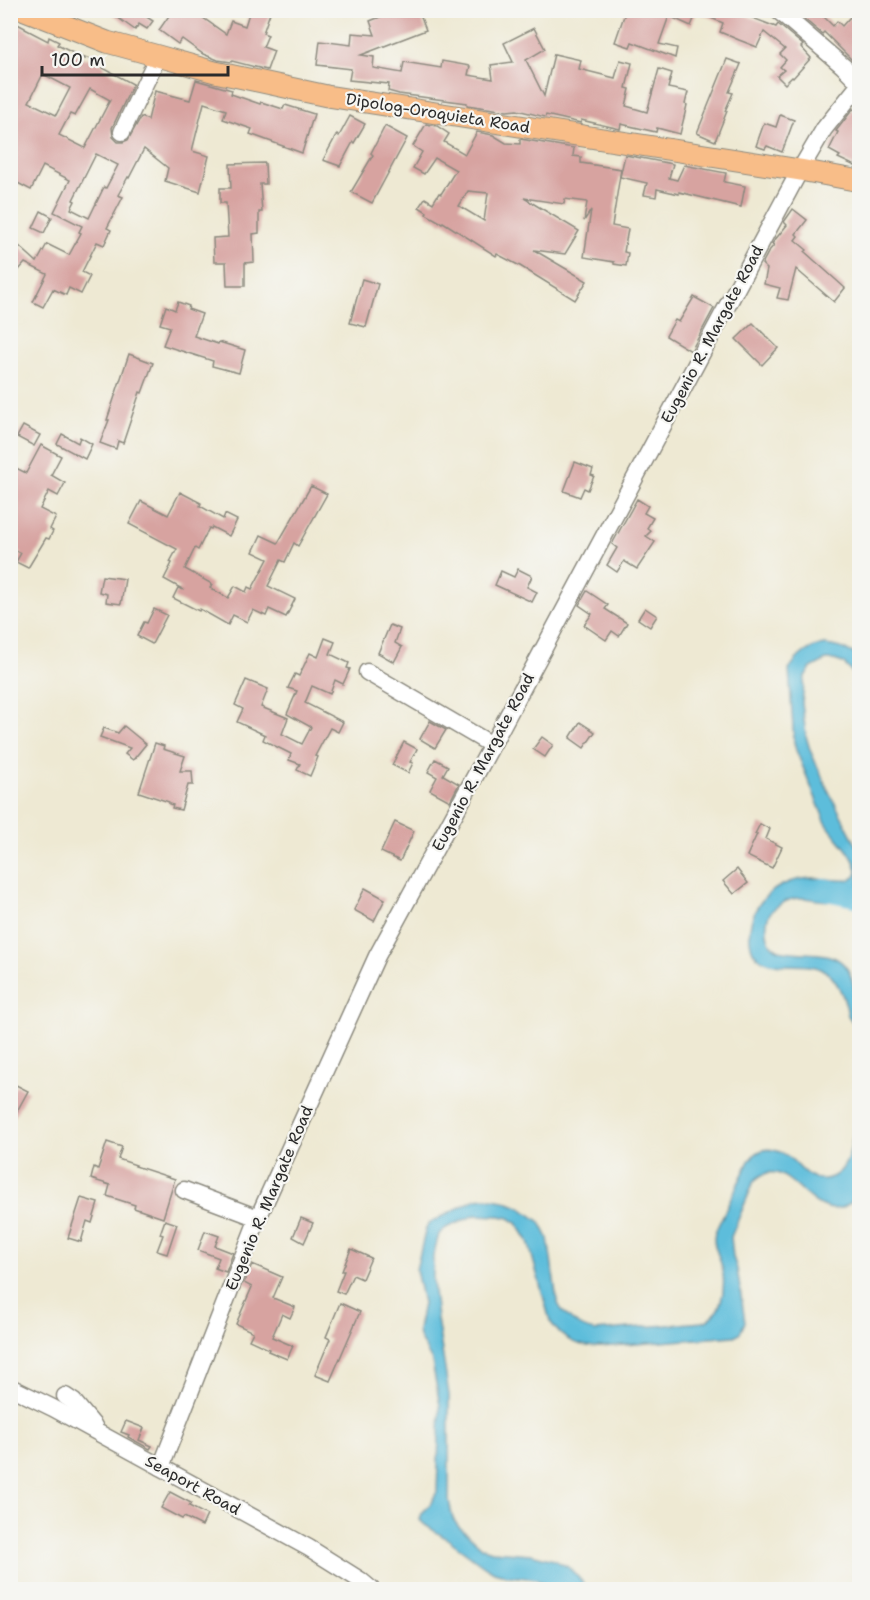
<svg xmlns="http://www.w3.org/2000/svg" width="870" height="1600" font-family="'Shantell Sans',sans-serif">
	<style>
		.water { fill: #5dbddb; stroke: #447483; stroke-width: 1.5 }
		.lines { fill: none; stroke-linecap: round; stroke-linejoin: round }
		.river { stroke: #5dbddb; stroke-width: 22 }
		.building { fill: #d7a3a0; fill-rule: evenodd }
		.minor-casing { stroke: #8c8a7f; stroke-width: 19 }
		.major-casing { stroke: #8c8a7f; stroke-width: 23 }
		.minor { stroke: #fff; stroke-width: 16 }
		.major { stroke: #f8bd88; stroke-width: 21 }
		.labels { text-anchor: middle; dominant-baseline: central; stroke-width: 4.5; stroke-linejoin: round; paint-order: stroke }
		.street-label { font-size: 16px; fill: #2b2b2b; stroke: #f6f6f2 }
	</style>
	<rect width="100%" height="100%" fill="#f6f6f2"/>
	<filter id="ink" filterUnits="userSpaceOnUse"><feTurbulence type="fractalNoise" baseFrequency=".0167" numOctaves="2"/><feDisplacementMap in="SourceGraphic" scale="12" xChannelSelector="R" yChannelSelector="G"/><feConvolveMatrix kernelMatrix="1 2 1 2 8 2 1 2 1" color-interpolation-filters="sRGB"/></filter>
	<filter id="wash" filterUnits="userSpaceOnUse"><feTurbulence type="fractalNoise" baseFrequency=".008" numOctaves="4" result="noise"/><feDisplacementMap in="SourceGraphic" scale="24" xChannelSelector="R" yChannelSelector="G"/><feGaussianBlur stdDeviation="1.35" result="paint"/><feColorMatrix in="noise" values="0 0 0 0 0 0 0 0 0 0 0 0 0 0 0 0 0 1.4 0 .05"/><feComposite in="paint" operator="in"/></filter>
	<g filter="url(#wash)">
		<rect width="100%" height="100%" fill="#eee9d3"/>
		<g class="water">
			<path d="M825 645C838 646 848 650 859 656V679L843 663 834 660H826L811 668 805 676 802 703 806 736 810 750 827 788 859 850V891C853 894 845 899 838 900 812 905 802 888 775 908 767 914 766 922 767 933 768 942 771 946 779 950 795 954 811 952 826 955 852 961 852 980 857 1002 857 1005 859 1008 860 1011 861 1016 860 1023 859 1029 856 1025 850 1020 848 1015 847 1012 847 1009 846 1006 843 994 836 978 825 971 805 959 778 972 758 957 750 952 749 937 750 928 755 896 782 879 812 878 825 878 837 881 849 880L855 877 857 872C855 852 834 838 825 821L796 750 794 742 789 670C796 657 809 646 825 645Z"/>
			<path d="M859 1101V1194C854 1200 848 1206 840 1208 806 1217 786 1149 754 1181L731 1237 733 1257 737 1269 745 1322 740 1333 734 1336 600 1347C578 1347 562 1340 550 1321L528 1241 517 1223 509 1218 500 1216 475 1215 446 1228 439 1234 433 1256V1281L437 1319 449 1395V1501L453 1519 458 1526 483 1548 492 1551 531 1554 554 1560 568 1567 577 1576 588 1589H552L536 1579 508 1576 494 1572 484 1566 446 1538 425 1525 420 1520 422 1513 429 1506 437 1492 440 1406 432 1361 419 1337 418 1330 423 1303 416 1270 426 1228 429 1223 476 1199 486 1198 504 1201 521 1208 540 1222 548 1238 557 1301C562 1315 580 1329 595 1331L703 1322C722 1316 725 1291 723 1273 722 1258 711 1247 715 1232L749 1161C760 1145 774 1147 789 1157 796 1163 802 1172 810 1176 816 1180 826 1180 832 1177 856 1167 852 1122 859 1101Z"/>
		</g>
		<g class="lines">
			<polyline class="river" points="823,889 855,896 860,895"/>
		</g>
		<g id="blocks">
			<g class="building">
				<polygon points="107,10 148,10 145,16 153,21 147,29 139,24 135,30"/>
				<polygon points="173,10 202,10 199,15 226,34 231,21 245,26 250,10 271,10 263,33 268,35 263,47 274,51 267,70 232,61 231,62 218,60 203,54 182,39 178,44 159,30"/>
				<polygon points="389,10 418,10 426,30 361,55 374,57 373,68 402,73 404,62 441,68 442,61 470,66 468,75 493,79 491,65 513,62 504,43 534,28 545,49 526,60 544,96 554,54 581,60 579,69 615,78 620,60 632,63 626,88 630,89 626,106 647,112 659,69 672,73 668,88 688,92 685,104 687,105 680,134 657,128 656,132 621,124 620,129 581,120 581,123 546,115 545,117 517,110 507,111 467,105 467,103 399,94 388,91 389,84 349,80 351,69 317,65 320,41 351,45 352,33 375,35 370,21 390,13"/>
				<polygon points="626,10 732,10 776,27 778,24 803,45 801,47 811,58 793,78 792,77 785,84 777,76 784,70 780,67 786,60 780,54 785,49 764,32 757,47 739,40 720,32 723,23 697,12 691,26 669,16 659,44 677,48 675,58 632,42 630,47 615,42"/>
				<polygon points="810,10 817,10 833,26 837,21 842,26 850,17 860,25 860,68 824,32 822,34 803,18"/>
				<path d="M10 20 25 28V29L48 41 49 37 59 42 57 45 85 59V57L105 65 103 68 133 84 112 128 113 137 118 142H123L128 140 141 117 148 120 155 91 190 100 196 80 232 90 231 94 260 104 261 102 283 109 285 105 314 114 302 153 250 134 252 129 223 119 226 110 204 103 192 151 209 156 200 192 165 181 168 168 144 149 129 178 128 177 118 195 123 197 107 228 111 230 104 245 97 242 82 272 90 276 81 294 69 288 66 295 53 289 43 307 33 302 47 274 25 263 18 271 10 264V238L37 262 47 244 69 255 81 233 79 232 82 226 54 212 70 180 43 166 31 190 10 179ZM43 74 70 88 56 115 29 102ZM90 89 110 100 85 148 59 135 70 114 75 116ZM96 154 118 165 106 188 104 187 89 218 71 209 75 201 73 200Z"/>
				<polygon points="727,59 741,64 729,92 733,93 725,111 727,111 715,141 697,133"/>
				<polygon points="853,109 860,112 860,157 855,166 838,158 840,156 829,150 838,132 836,131"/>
				<polygon points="780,115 794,120 782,152 767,146 765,149 756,146 764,123 776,127"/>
				<polygon points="350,116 365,124 354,143 353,142 340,166 323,160 337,134 339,136"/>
				<path d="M426 124 437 126 449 134 444 142 465 154 477 132 493 135 506 143 520 144V139L574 148 573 156 581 157V163L621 169 612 226 628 229 624 252 628 253 626 266 614 264V262L584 257 591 210 584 221 587 202 565 199 564 204 524 198 579 231 565 254 534 250 587 281 575 300 520 266 497 254 496 256 443 222 442 223 426 214 427 212 419 207 425 198 433 203 439 193 441 194 456 170 435 158 424 174 413 168 422 152 413 146ZM468 191 488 193 484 221 459 206Z"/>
				<polygon points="385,126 407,138 372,203 351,192 373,155 371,153"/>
				<polygon points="625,155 673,164 669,178 677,180 684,165 726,173 724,182 745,186 741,207 679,192 679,194 657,189 656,197 644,195 647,183 620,177"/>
				<polygon points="265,163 266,184 260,184 262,212 259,212 259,233 253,234 254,262 245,263 245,286 227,286 226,262 214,262 213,238 228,237 226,203 220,203 220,188 231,188 230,164"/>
				<polygon points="793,209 807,220 796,234 798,236 795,240 807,250 805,252 845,288 834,302 796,269 788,300 777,298 780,288 764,284 767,269 762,264 769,251 774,245 772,244 774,241 787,225 784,222"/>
				<polygon points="41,211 52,217 44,233 33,228"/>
				<polygon points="362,279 378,284 366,327 350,323"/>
				<polygon points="694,297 714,308 691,351 666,336 675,320 679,322"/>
				<polygon points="178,302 189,306 188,309 202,314 194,336 218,344 219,342 245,350 239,373 212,366 213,361 163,345 170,327 160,324 166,306 175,310"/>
				<polygon points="753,323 778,348 762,365 736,339"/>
				<polygon points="129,354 153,363 142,393 140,392 123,443 118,441 116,449 100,443 109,420 107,420"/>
				<polygon points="23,426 40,435 34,446 17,437"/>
				<polygon points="62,434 78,443 80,437 92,444 85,459 57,444"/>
				<polygon points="41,445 61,456 51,475 65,483 58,496 49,491 40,509 56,517 50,529 53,531 49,539 46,538 28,568 16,562 21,553 10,548 10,465 26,473"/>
				<polygon points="575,462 593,469 591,475 594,476 588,490 584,488 580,497 564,491"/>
				<polygon points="311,486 327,494 298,546 294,543 285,562 281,560 268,586 295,599 286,617 269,609 266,616 253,610 247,622 233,615 228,625 200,609 199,611 173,598 178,588 184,590 164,579 172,563 170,562 177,549 129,524 141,501 168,515 180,492 201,503 200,506 223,519 225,514 237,520 229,536 212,527 211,529 209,528 198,550 195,548 185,569 212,584 210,588 228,598 235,586 246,592 248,587 252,589 268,559 253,552 261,535 278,543"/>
				<polygon points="637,499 648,506 644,513 653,518 647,528 651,531 646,536 655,542 637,569 624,561 617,572 607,565 617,548 612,544"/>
				<polygon points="518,569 532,576 527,587 537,592 532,602 495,585 501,571 514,577"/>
				<polygon points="102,576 125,579 121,604 106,602 107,594 99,592"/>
				<polygon points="587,591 608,605 605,609 627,623 619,636 612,631 606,640 584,625 592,614 579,605"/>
				<polygon points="645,608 657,616 650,627 638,619"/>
				<polygon points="154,609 167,615 152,644 137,636 144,622 147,623"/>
				<polygon points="390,625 400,629 395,643 402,647 394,662 378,653"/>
				<polygon points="325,638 335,642 330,654 349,663 347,668 350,669 343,684 335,680 330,694 312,686 305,703 343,722 338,732 330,728 315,756 318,757 310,776 297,770 300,764 289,760 291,754 263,740 265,735 237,722 243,709 235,705 246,680 268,689 261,707 288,718 282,734 302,744 311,727 287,714 297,691 288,688 295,674 299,676 310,653 318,657"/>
				<polygon points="430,721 446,730 435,748 420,739"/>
				<polygon points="580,722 595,732 584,748 570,738"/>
				<polygon points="124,726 146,744 133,760 125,754 130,748 100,737 104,728 118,733"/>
				<polygon points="542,737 553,745 545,757 533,749"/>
				<polygon points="404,742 417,749 410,762 413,763 408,773 392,765"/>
				<polygon points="155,743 164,746 163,749 185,756 180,771 192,771 193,785 188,785 181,810 172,808 173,805 169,804 169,802 139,792"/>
				<polygon points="435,759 448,766 443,775 459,784 450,801 430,790 437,777 428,772"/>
				<polygon points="395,822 414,831 400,861 381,852"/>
				<polygon points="760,824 770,829 766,839 782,847 772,868 747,856 757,834 755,834"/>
				<polygon points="737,869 748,883 734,894 723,881"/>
				<polygon points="365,888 385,899 374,921 354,910"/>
				<polygon points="16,1085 28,1091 10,1124 10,1096"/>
				<polygon points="107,1142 122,1147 118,1159 136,1165 135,1166 175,1179 163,1218 134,1208 135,1205 107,1196 110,1185 91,1179 94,1167 98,1169"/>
				<polygon points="81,1198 98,1203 92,1223 87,1221 81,1242 68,1238"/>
				<polygon points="301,1218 313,1223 304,1243 293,1237"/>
				<polygon points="165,1220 177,1224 167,1254 157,1251 163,1235 160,1234"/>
				<polygon points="205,1231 219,1236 215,1246 233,1253 226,1272 215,1268 219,1258 198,1250"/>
				<polygon points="351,1249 371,1258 362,1279 353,1275 344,1294 336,1291 344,1271 342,1271"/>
				<polygon points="252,1264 282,1277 273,1298 295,1307 290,1318 282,1314 272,1337 293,1346 287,1359 268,1351 269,1349 249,1340 253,1332 236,1324 252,1287 244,1283"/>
				<polygon points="340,1303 360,1312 330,1381 315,1375 330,1339 326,1337"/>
				<polygon points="126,1421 144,1428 139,1440 152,1446 150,1449 128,1437 129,1435 121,1432"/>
				<polygon points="170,1492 191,1503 189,1506 207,1515 202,1526 184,1517 182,1519 161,1508"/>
			</g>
		</g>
	</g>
	<g filter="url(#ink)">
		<use href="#blocks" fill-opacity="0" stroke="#8c8a7f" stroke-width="1.5"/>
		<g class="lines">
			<defs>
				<g id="minor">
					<polyline points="777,10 786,17 843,66 860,83"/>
					<polyline points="122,132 158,56"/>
					<polyline points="367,672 492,745"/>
					<polyline points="184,1190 258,1218"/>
					<polyline points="10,1387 53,1408 309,1548 360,1580 372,1590"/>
					<polyline points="65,1396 74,1402 94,1426"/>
					<polyline points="161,1467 258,1218 377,956 492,745 800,170 824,129 860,84"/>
				</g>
				<polyline id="major" points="25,10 107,42 158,56 215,72 327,96 800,170 860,181"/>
			</defs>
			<use href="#minor" class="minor-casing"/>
			<use href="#major" class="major-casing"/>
			<use href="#minor" class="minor"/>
			<use href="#major" class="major"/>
		</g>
	</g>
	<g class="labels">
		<g class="street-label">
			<text transform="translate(438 113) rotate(9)">Dipolog-Oroquieta Road</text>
			<text transform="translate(712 334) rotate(-62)">Eugenio R. Margate Road</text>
			<text transform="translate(483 762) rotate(-62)">Eugenio R. Margate Road</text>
			<text transform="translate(269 1198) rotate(-67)">Eugenio R. Margate Road</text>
			<text transform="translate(193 1485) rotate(29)">Seaport Road</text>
		</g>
	</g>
	<rect width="870" height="1600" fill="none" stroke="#f6f6f2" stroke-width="36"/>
	<path d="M42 66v9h186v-9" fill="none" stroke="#2b2b2b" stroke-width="3"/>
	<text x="51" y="66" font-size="18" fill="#2b2b2b" stroke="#f6f6f2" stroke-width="4.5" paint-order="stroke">100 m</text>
</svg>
